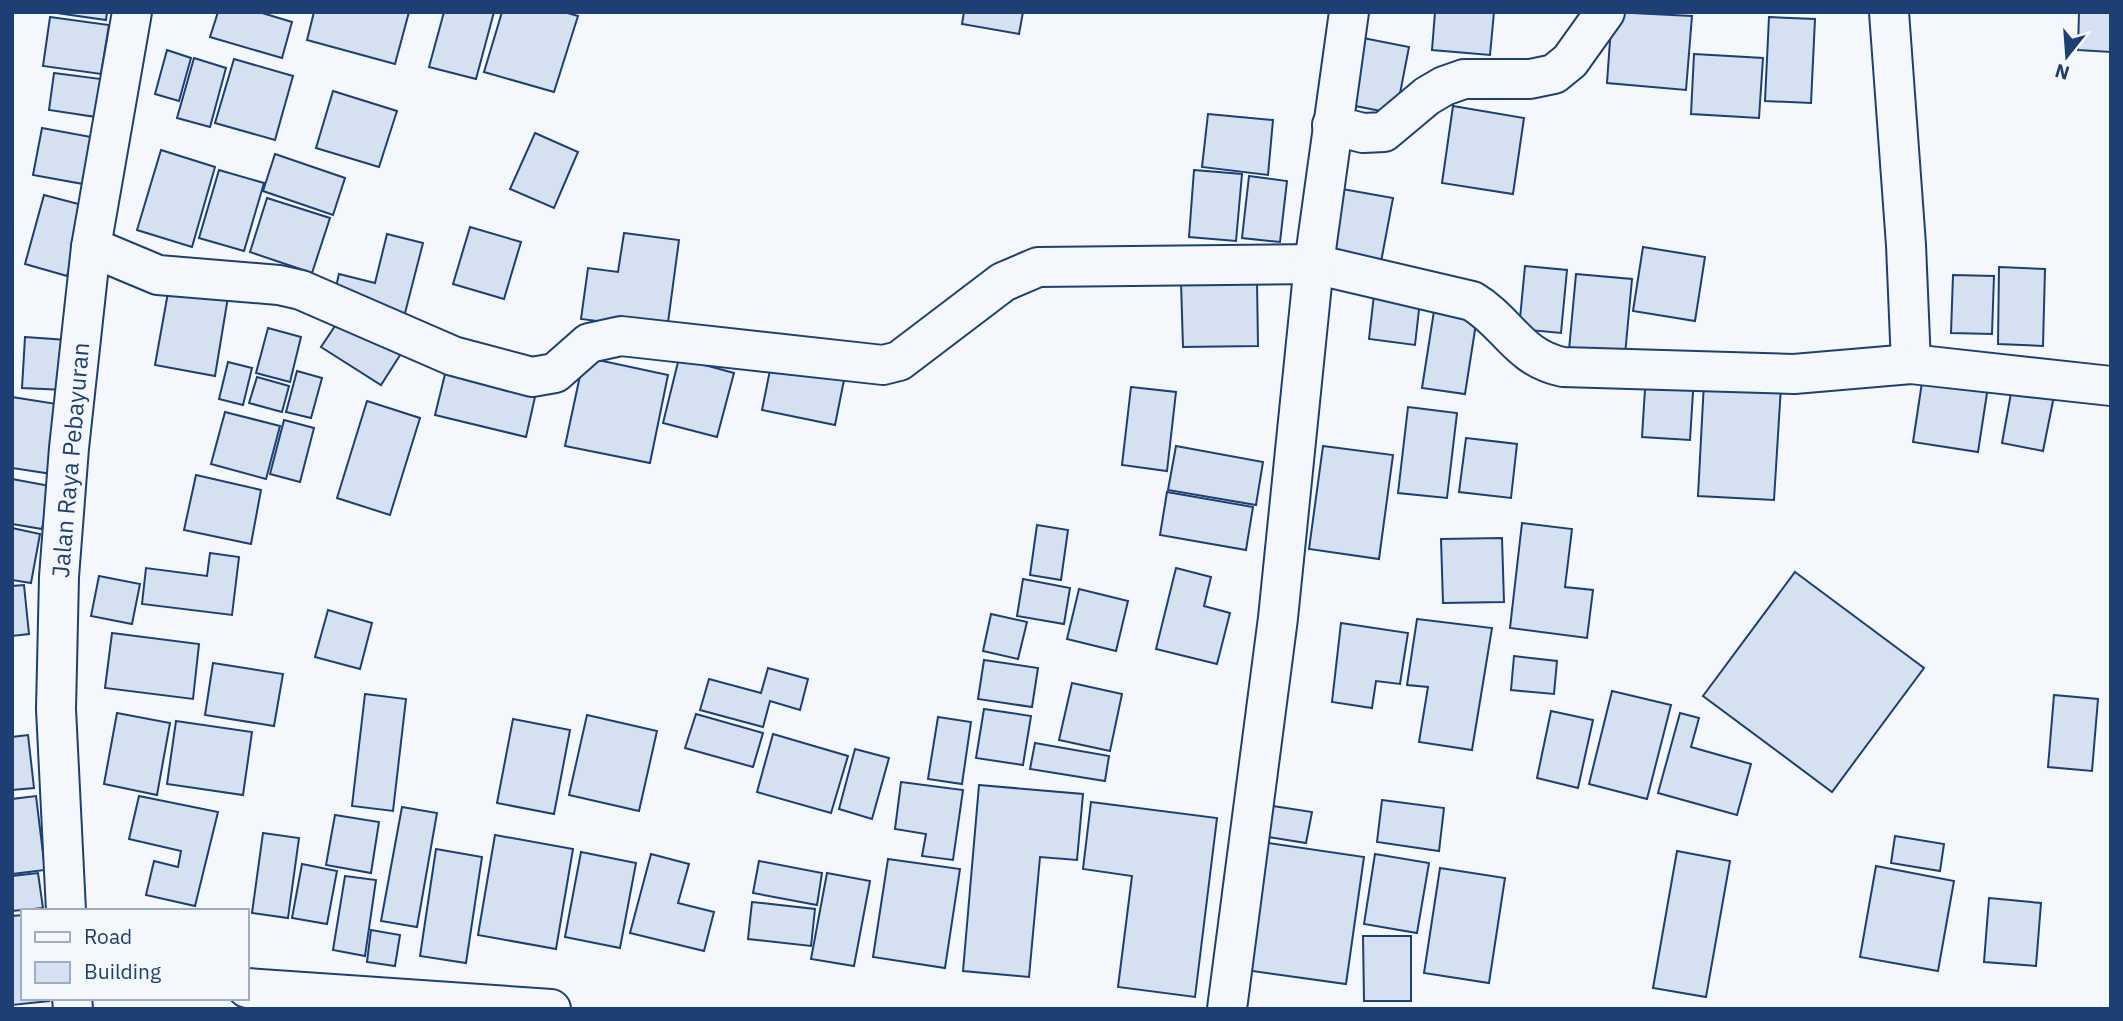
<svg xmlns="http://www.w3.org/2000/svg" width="2123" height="1021" font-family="'IBM Plex Sans',sans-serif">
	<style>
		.building { fill: #d5e0f0; stroke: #1d3f73; stroke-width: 2 }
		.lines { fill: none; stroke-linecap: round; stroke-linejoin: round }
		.minor-casing { stroke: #1d3f73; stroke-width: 42 }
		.secondary-casing { stroke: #1d3f73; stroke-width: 42 }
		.minor { stroke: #f4f7fb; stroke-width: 38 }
		.secondary { stroke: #f4f7fb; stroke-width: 38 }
		.labels { text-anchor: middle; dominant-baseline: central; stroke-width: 5; stroke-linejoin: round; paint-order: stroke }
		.street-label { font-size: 24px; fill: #1d3f73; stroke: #f4f7fb }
	</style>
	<rect width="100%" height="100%" fill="#f4f7fb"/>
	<g class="building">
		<polygon points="50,12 107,12 106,20"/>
		<polygon points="218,12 259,12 292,22 282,58 210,37"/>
		<polygon points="314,12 409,12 395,64 307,40"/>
		<polygon points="444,12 494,12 476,79 429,67"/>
		<polygon points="502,12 564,12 578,16 554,92 484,72"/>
		<polygon points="964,12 1023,12 1019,34 962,24"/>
		<polygon points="1435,12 1494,12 1490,55 1432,50"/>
		<polygon points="1612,12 1692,16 1686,90 1607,83"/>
		<polygon points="2079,12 2111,12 2111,52 2078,50"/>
		<polygon points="50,17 109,25 101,74 43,66"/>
		<polygon points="1769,17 1815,19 1811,103 1765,101"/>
		<polygon points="1353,36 1409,47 1396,114 1340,103"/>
		<polygon points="167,50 191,58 179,101 155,94"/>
		<polygon points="1694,54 1763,58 1759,118 1691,114"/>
		<polygon points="194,58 226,68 210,127 177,118"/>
		<polygon points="234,59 293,76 275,140 215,123"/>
		<polygon points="54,73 101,79 96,117 49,110"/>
		<polygon points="333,91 397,111 379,167 316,148"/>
		<polygon points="1453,106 1524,118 1513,194 1442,183"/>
		<polygon points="1208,114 1273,120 1268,175 1202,167"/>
		<polygon points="42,128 91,137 83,184 33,175"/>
		<polygon points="535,133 578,152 554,208 510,189"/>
		<polygon points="161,150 215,167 192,247 137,230"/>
		<polygon points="275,154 345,178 333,215 263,191"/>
		<polygon points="219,170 264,183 244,251 199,238"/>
		<polygon points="1194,170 1242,174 1236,241 1189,237"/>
		<polygon points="1249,176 1287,181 1280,242 1242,238"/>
		<polygon points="1331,187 1393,198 1381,262 1319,250"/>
		<polygon points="44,195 86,206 67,276 25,264"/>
		<polygon points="267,198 330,218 312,273 250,252"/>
		<polygon points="470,227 521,242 504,299 453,284"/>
		<polygon points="624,233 679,240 667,330 581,319 588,268 618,272"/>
		<polygon points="387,234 423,243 404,317 333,299 339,274 375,283"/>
		<polygon points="1643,247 1705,257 1695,321 1633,311"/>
		<polygon points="1525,266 1567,270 1561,333 1519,329"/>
		<polygon points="1999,267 2045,269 2043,346 1998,344"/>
		<polygon points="1576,274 1632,279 1625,355 1569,350"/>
		<polygon points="1953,275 1994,276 1992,334 1951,333"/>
		<polygon points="1257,281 1258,346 1183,347 1181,282"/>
		<polygon points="1375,286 1421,292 1415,345 1369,339"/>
		<polygon points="169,287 228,297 215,376 155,365"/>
		<polygon points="1434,311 1477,317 1465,394 1422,388"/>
		<polygon points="343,314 402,352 381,385 321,347"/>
		<polygon points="268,328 301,337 290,382 256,373"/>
		<polygon points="25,337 67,340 65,390 22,388"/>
		<polygon points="584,357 668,375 650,463 565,446"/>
		<polygon points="679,358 734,373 717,437 663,423"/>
		<polygon points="772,360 845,375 835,425 762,410"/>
		<polygon points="228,362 252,368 243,405 219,399"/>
		<polygon points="447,366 537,388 526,437 435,415"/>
		<polygon points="1924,369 1989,380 1978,452 1913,442"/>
		<polygon points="297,371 322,378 311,418 286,412"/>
		<polygon points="1646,373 1694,376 1690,440 1642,437"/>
		<polygon points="257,377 289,386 282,412 249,403"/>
		<polygon points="1704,382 1781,386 1774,500 1698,496"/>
		<polygon points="2013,382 2055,391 2043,451 2002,443"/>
		<polygon points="1131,387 1176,392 1167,471 1122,465"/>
		<polygon points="12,397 63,405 52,474 12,468"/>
		<polygon points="367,401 420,418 390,515 337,498"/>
		<polygon points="1408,407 1457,413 1447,498 1398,493"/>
		<polygon points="225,412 280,426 266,479 211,464"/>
		<polygon points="284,420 314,428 300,482 270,474"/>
		<polygon points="1466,438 1517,444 1511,498 1459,492"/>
		<polygon points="1176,446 1263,462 1256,505 1168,490"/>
		<polygon points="1323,446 1393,455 1379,559 1309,549"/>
		<polygon points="196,475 261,490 251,544 184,530"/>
		<polygon points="12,479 50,486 42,529 12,524"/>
		<polygon points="1167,492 1253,507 1246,550 1160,535"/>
		<polygon points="1522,523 1572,529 1565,587 1593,590 1587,638 1510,628"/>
		<polygon points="1037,525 1068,530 1061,580 1030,575"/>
		<polygon points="12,528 40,534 31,583 12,580"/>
		<polygon points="1502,538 1504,602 1443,603 1441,539"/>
		<polygon points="210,553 239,557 232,615 142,604 146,568 207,576"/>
		<polygon points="1176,568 1211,577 1204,606 1230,613 1217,664 1156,649"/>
		<polygon points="1795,572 1924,668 1832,792 1703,696"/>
		<polygon points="99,576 140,584 132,624 91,616"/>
		<polygon points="1023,579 1070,588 1064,624 1017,616"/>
		<polygon points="24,585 29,634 12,636 12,586"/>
		<polygon points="1079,589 1128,601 1116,651 1067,639"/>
		<polygon points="328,610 372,623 360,669 315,657"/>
		<polygon points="991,614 1027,622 1018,659 983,651"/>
		<polygon points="1417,619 1492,628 1472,750 1419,742 1428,687 1407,685"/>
		<polygon points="1341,623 1408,633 1400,684 1376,681 1372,708 1332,702"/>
		<polygon points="112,633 199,644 193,699 105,688"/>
		<polygon points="1514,656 1557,661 1554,694 1511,690"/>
		<polygon points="984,660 1038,668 1032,707 978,699"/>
		<polygon points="213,663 283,674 274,726 205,715"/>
		<polygon points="768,668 808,679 800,710 770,701 763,727 700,710 709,679 761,693"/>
		<polygon points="1072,683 1122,694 1110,751 1059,740"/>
		<polygon points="1612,691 1671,705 1647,799 1589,784"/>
		<polygon points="365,694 406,699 393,811 352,806"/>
		<polygon points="2054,695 2098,699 2092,771 2048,767"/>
		<polygon points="984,709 1031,716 1023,765 976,758"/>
		<polygon points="1551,711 1593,720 1578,788 1537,778"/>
		<polygon points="117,713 170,723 157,795 104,784"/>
		<polygon points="1680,713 1699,718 1691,747 1751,764 1737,815 1658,793"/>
		<polygon points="696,714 763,733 753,767 685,748"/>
		<polygon points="587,715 657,731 639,811 569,795"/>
		<polygon points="938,717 971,722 962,784 928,779"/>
		<polygon points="513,719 570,730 554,814 497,803"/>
		<polygon points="176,721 252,732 243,795 167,784"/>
		<polygon points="773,734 848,756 831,813 757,792"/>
		<polygon points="28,735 34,788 12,790 12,737"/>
		<polygon points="1035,743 1109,756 1105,781 1030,769"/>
		<polygon points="855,749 889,758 872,819 839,809"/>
		<polygon points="901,782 963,790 953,860 922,856 926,834 895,829"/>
		<polygon points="979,785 1083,794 1077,860 1040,857 1029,977 963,971"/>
		<polygon points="36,796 45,870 12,874 12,799"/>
		<polygon points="139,796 218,812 195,906 146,895 154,861 178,867 181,851 129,839"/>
		<polygon points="1382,800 1444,808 1439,851 1377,842"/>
		<polygon points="1091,802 1217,818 1195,997 1118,987 1132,876 1083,869"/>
		<polygon points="1273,806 1312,812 1306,843 1268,837"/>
		<polygon points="402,807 437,813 417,927 381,921"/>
		<polygon points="335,815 379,822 371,873 326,865"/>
		<polygon points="263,833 299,838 288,918 252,913"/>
		<polygon points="495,835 573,849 556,949 478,935"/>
		<polygon points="1895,836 1944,844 1940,871 1891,863"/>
		<polygon points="1255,841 1364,857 1346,984 1238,969"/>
		<polygon points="436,849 482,857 466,963 420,956"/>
		<polygon points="1677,851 1730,861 1706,997 1653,988"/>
		<polygon points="581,852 636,863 620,948 565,937"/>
		<polygon points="651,854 689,864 678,903 714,912 704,951 630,933"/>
		<polygon points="1375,854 1429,863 1417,933 1364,924"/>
		<polygon points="888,859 960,869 945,968 873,957"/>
		<polygon points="759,861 822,873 817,905 753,893"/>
		<polygon points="302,864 337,871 327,924 292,918"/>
		<polygon points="1876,866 1954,881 1938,971 1860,957"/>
		<polygon points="1440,868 1505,878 1489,983 1424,973"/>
		<polygon points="38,873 43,908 12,911 12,876"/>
		<polygon points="827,873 870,881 854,966 811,959"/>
		<polygon points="345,876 376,880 365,956 333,950"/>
		<polygon points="1989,898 2041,903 2036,966 1984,962"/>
		<polygon points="752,902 815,909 811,946 748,939"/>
		<polygon points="23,915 23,998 50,1001 12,1005 12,916"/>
		<polygon points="371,930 400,935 395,966 367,962"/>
		<polygon points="1363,936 1411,936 1411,1001 1364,1001"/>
	</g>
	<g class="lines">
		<defs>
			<g id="minor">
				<polyline points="1889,12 1906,245 1911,364"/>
				<polyline points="1332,125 1363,133 1384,132 1427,96 1444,86 1464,79 1530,79 1554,74 1570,61 1605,12"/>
				<path d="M91 247 158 275 279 285 301 290 453 356 532 377 555 373 589 343 621 336 883 365 899 361 1003 282 1038 267 1314 264 1472 301C1508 322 1518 358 1563 367L1794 374 1911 364 2111 386"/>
				<polyline points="247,988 551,1009"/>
				<polyline points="1227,1009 1278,618 1314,264 1349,12"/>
			</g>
			<g id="secondary">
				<polyline points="66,911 56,709 59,577 69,448 91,247 132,12"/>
				<polyline points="72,998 73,1009"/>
			</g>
		</defs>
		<use href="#minor" class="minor-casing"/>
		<use href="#secondary" class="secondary-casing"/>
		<use href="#minor" class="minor"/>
		<use href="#secondary" class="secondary"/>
	</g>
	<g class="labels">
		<g class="street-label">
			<text transform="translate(70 460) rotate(-85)">Jalan Raya Pebayuran</text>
		</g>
	</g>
	<rect width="2123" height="1021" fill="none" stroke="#1d3f73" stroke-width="28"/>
	<rect x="21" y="909" width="228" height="91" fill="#f4f7fb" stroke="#9eadc5" stroke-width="2"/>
	<rect x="35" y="932" width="35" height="10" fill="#f4f7fb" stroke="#9eadc5" stroke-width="2"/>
	<text x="84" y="944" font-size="21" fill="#1d3f73">Road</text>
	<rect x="35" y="962" width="35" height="21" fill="#d5e0f0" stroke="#9eadc5" stroke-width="2"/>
	<text x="84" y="979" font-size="21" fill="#1d3f73">Building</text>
	<g transform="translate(2067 56) rotate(197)" stroke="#f4f7fb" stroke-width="5" paint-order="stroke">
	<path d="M0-5L12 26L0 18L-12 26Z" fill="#1d3f73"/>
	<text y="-10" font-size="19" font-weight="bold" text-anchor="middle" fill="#1d3f73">N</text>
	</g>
</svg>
